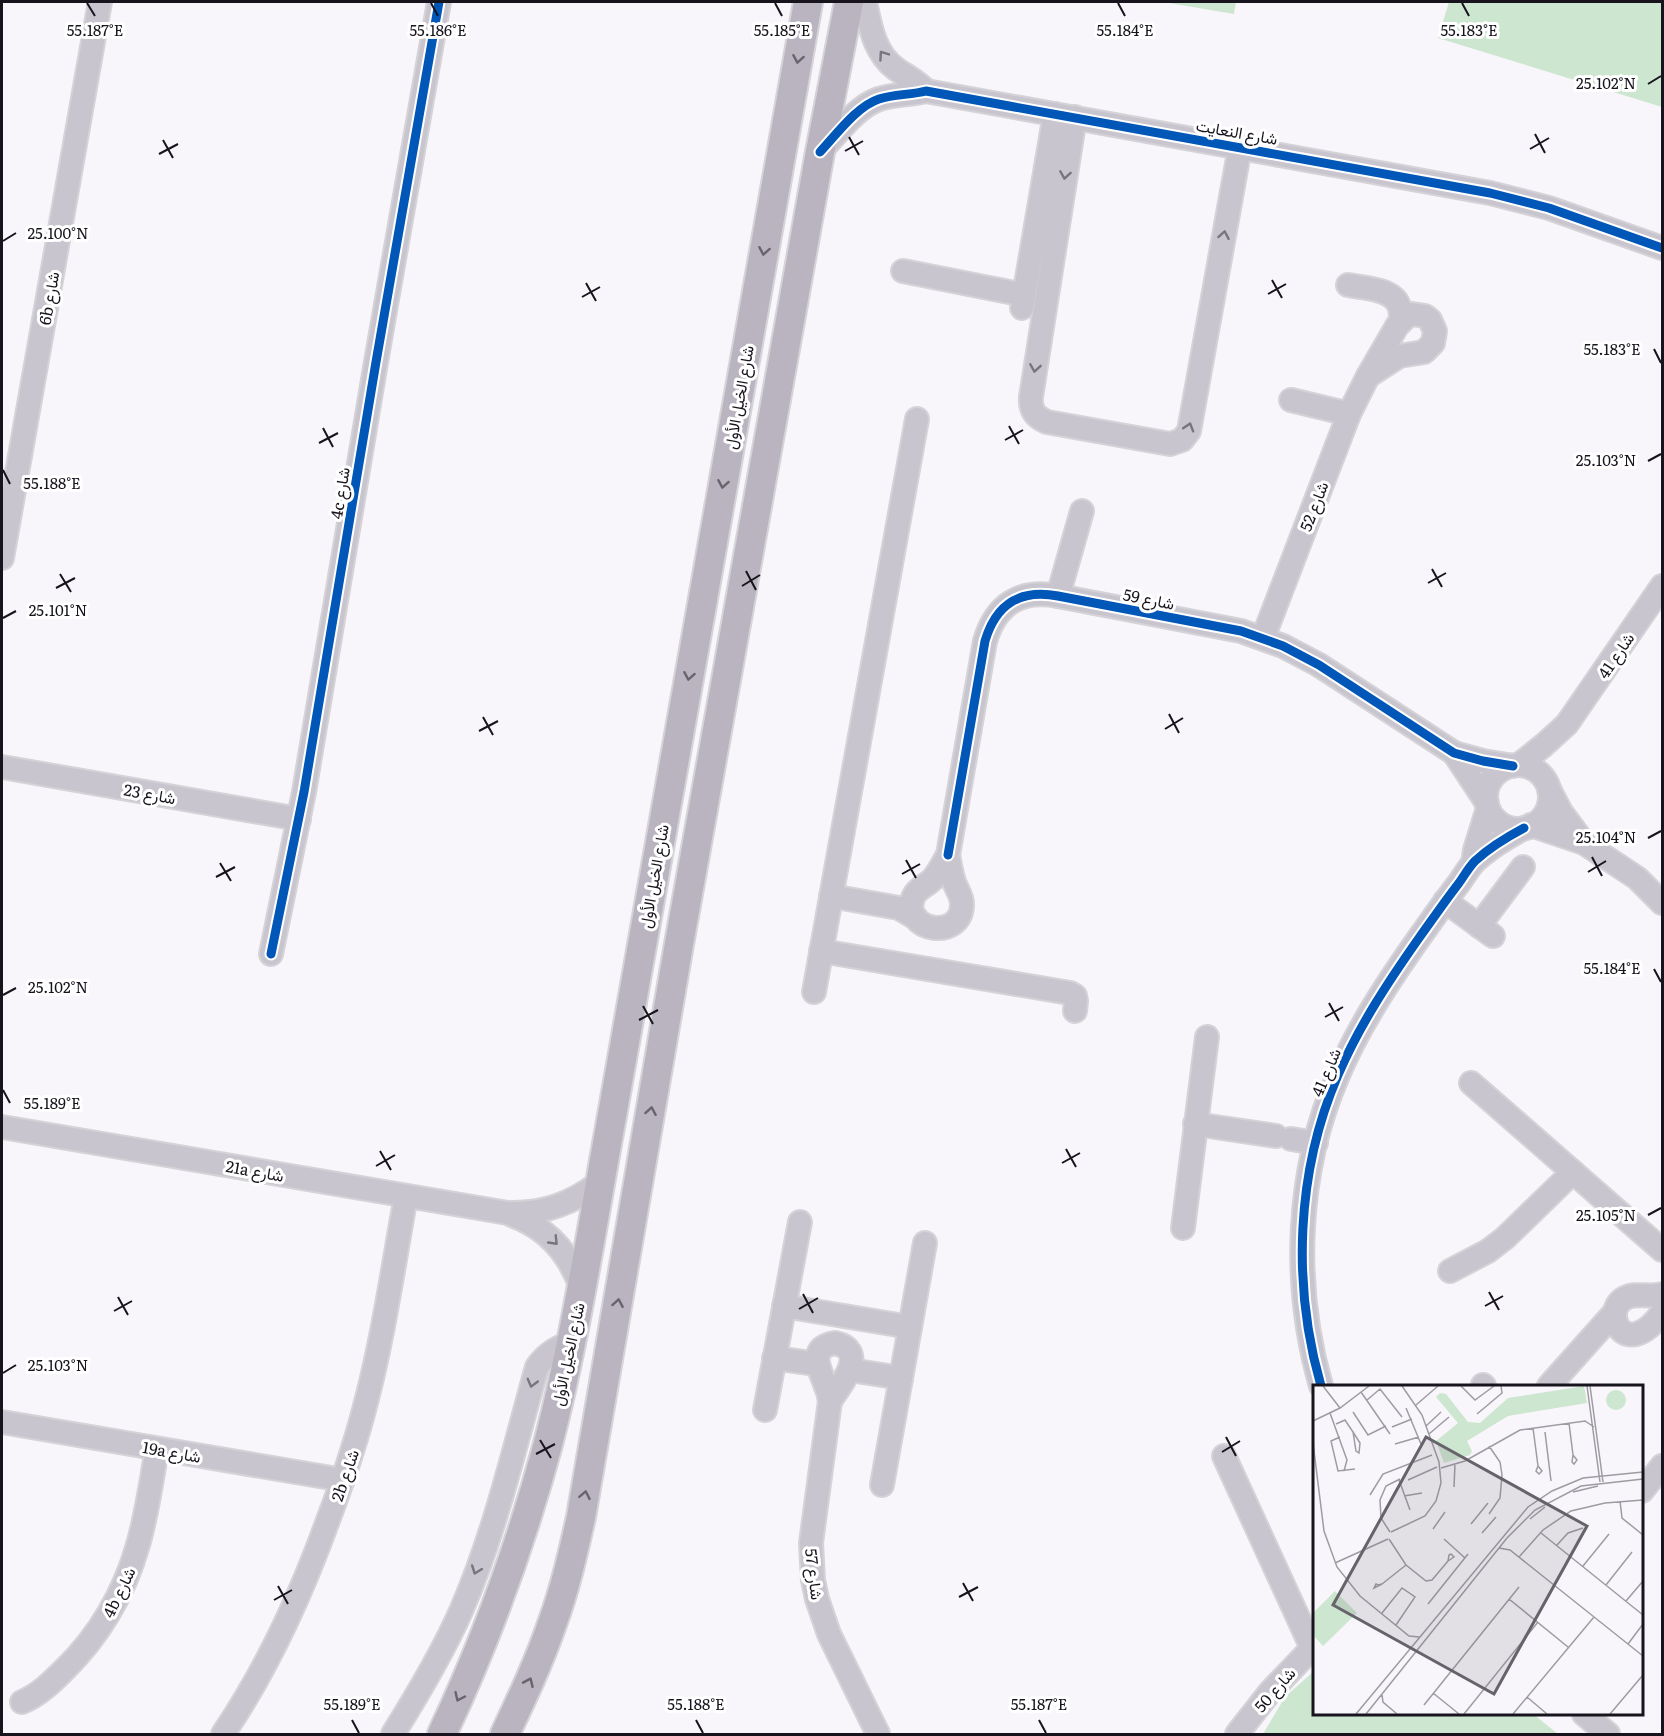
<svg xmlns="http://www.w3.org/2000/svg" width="1664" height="1736" font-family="Literata,Vazirmatn,serif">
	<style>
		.green { fill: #cde6cf }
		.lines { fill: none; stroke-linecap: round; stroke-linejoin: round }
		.minor-casing { stroke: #d4d3d7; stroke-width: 26 }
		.major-casing { stroke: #d4d3d7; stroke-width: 32 }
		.minor { stroke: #c8c5ce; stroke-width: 22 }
		.major { stroke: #b9b4c0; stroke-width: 28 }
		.cycleway-casing { stroke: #fff; stroke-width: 13 }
		.cycleway { stroke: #0057b8; stroke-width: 9 }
		.oneway { stroke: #79757e }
		.oneway2 { stroke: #68646e }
		.ticks { fill: none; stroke: #18141d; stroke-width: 2 }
		.labels { text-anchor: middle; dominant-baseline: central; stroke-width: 6; stroke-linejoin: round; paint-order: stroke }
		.street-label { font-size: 16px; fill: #18141d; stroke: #fff }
		.inset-road { fill: none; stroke: #9e9ca2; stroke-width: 1.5 }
		.view { fill: #66636b; fill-opacity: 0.15; stroke: #66636b; stroke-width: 3 }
		.inset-edge { fill: none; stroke: #18141d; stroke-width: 3 }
		.ticks-label { font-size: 15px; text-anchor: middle; fill: #18141d; stroke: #fff; stroke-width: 6; stroke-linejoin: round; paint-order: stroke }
	</style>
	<rect width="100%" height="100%" fill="#f8f6fb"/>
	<g class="green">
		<polygon points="1170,2 1236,2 1234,14 1169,3"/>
		<polygon points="1449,2 1662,2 1662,107 1438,38"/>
		<polygon points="1314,1671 1314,1714 1533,1714 1558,1734 1263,1734 1285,1697"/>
	</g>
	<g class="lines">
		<defs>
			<g id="minor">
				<path d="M865 2C870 25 874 53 896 69 906 76 917 81 926 91"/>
				<path d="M1075 117 1031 397C1030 410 1035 417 1047 422L1170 444 1182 440 1189 431 1240 147"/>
				<path d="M820 152C836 135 857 106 879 99 894 94 911 95 926 91L1490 193 1549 208 1662 248"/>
				<polyline points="903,271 1024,295"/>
				<path d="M1348 285C1363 288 1393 288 1399 306 1401 310 1401 316 1401 321"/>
				<polyline points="1022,308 1055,114"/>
				<polygon points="1412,314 1425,316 1430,320 1435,331 1433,343 1424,352 1399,356 1368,376 1397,326 1406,317"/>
				<polyline points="1291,400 1349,414"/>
				<polyline points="2,558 100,2"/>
				<polyline points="1058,596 1082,511"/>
				<polyline points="1263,638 1349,414 1368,376"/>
				<polyline points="1454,753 1487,803"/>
				<polyline points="1519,765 1544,745 1567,724 1662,586"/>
				<circle cx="1518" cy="797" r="32"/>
				<polyline points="2,767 299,819"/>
				<polyline points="1549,789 1561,812 1584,843"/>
				<polyline points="1531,825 1584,843 1637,878 1662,903"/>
				<path d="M948 855 985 641C996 604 1020 589 1058 596L1241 631 1283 646 1319 665 1454 753 1483 761 1513 766"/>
				<path d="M948 855C950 864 951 873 954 882 957 890 962 896 962 904 962 942 901 931 913 898 916 889 927 885 933 879 939 872 943 863 948 855Z"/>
				<polyline points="1473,863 1475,850 1488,808"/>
				<polyline points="831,896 899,908 916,918"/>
				<polyline points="1445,901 1493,936"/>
				<polyline points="1479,926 1523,867"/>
				<polyline points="821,951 1070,993 1075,996 1076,1001 1075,1011"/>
				<polyline points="271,954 304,792 376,362 439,2"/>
				<polyline points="814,992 917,419"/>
				<polyline points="1471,1083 1662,1250"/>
				<polyline points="1195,1124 1276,1136"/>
				<path d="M2 1127 508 1213C543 1214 572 1204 600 1182"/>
				<polyline points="1291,1139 1316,1143"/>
				<path d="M512 1215C547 1228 569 1252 581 1288"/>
				<polyline points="1183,1228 1207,1037"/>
				<polyline points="1450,1271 1488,1251 1505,1238 1573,1172"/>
				<path d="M1662 1294C1651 1298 1636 1292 1625 1298 1600 1312 1625 1363 1662 1313"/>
				<polyline points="784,1306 910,1327"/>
				<path d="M835 1343C870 1351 840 1386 830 1401 829 1396 828 1391 826 1387 821 1371 806 1348 835 1343Z"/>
				<polyline points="774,1358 817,1364"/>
				<polyline points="850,1370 901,1378"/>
				<polyline points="1483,1385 1484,1386"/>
				<path d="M1321 1386C1292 1285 1296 1172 1338 1075 1359 1026 1388 982 1419 938 1432 920 1445 901 1459 883 1464 876 1469 867 1475 861 1489 848 1507 837 1524 828"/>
				<polyline points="1549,1386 1615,1312"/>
				<polyline points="830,1401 811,1543 813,1580 817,1599 829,1634 878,1734"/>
				<polyline points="765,1410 800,1222"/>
				<polyline points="2,1422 343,1480"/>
				<polyline points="1224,1456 1312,1648"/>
				<polyline points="882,1485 925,1243"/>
				<polyline points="1642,1491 1662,1466"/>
				<path d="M22 1702C39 1695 52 1682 65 1669 99 1636 124 1593 137 1548 147 1516 151 1482 157 1449"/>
				<polyline points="1584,1714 1608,1734"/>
				<path d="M223 1734C268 1668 300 1597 327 1523 341 1486 354 1448 364 1410 383 1340 393 1267 406 1196"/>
				<path d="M393 1734C418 1694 442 1654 461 1611 495 1533 514 1449 537 1367 545 1355 555 1348 570 1343"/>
				<polyline points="1237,1734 1270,1692 1314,1646"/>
			</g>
			<g id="major">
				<path d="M442 1734C486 1641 521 1544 548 1444 575 1340 591 1232 610 1127L808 2"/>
				<path d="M505 1734C522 1698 539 1662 552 1624 565 1589 573 1553 581 1517L679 944 820 152 849 2"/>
			</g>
		</defs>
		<use href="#minor" class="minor-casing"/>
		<use href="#major" class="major-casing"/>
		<use href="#minor" class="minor"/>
		<use href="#major" class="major"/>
		<defs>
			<g id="cycleway">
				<path d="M820 152C836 135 857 106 879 99 894 94 911 95 926 91L1490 193 1549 208 1662 248"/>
				<path d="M948 855 985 641C996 604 1020 589 1058 596L1241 631 1283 646 1319 665 1454 753 1483 761 1513 766"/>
				<polyline points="271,954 304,792 376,362 439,2"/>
				<path d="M1321 1386C1292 1285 1296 1172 1338 1075 1359 1026 1388 982 1419 938 1432 920 1445 901 1459 883 1464 876 1469 867 1475 861 1489 848 1507 837 1524 828"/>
			</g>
		</defs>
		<use href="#cycleway" class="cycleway-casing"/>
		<use href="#cycleway" class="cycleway"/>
	</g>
	<defs><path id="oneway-chevron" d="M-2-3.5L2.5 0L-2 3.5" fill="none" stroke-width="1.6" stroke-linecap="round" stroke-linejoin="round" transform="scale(1.5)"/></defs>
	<g class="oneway">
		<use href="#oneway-chevron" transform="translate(883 55) rotate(-125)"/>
		<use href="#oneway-chevron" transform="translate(1065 175) rotate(99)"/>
		<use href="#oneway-chevron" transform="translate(1224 235) rotate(-80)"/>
		<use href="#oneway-chevron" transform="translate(1035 368) rotate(99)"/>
		<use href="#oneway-chevron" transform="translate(1189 427) rotate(-73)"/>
		<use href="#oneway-chevron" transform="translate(554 1241) rotate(46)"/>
		<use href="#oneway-chevron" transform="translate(532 1383) rotate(105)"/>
		<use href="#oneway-chevron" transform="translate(476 1570) rotate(110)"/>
	</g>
	<g class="oneway2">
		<use href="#oneway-chevron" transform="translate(798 59) rotate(100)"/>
		<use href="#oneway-chevron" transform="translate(764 251) rotate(100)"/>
		<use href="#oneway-chevron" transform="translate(723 484) rotate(100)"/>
		<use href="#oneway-chevron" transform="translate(689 676) rotate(100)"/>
		<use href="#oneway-chevron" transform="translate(651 1111) rotate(-80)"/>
		<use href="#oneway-chevron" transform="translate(618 1303) rotate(-80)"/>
		<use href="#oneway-chevron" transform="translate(585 1495) rotate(-79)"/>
		<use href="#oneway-chevron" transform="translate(529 1682) rotate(-66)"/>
		<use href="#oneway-chevron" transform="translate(459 1697) rotate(115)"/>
	</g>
	<path class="ticks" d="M87 3 95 16M431 3 438 16M775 3 782 16M1118 3 1125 16M1462 3 1469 16M1648 84 1661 76M1535 134 1545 153M849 137 859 155M163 140 173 158M1530 149 1549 138M845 151 863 141M159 154 178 144M3 241 16 233M1272 280 1282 298M586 283 596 301M1268 294 1286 284M582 297 600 287M1654 349 1661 363M1009 426 1019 444M323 428 333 447M1005 440 1023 430M319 443 338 433M1648 461 1661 454M3 470 10 484M1432 569 1442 587M746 571 756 590M60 574 71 592M1428 583 1446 573M742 586 760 575M56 588 75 578M3 618 16 611M1169 714 1179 733M483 717 493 735M1165 729 1183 718M479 731 498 721M1648 838 1661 831M1592 857 1602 876M906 860 916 878M220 863 231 881M1588 872 1606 861M902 874 920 864M216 877 235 867M1654 969 1661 982M3 995 16 988M1329 1003 1339 1021M643 1006 653 1024M1325 1017 1343 1007M639 1020 658 1010M3 1090 10 1103M1066 1149 1076 1167M380 1151 391 1170M1062 1163 1080 1153M376 1166 395 1155M1648 1215 1661 1208M1489 1292 1499 1310M803 1294 813 1313M118 1297 128 1315M1485 1306 1503 1296M799 1309 818 1298M114 1311 132 1301M3 1373 16 1365M1226 1437 1236 1456M540 1440 551 1458M1222 1452 1240 1441M536 1454 555 1444M963 1583 973 1601M278 1586 288 1604M959 1597 978 1587M274 1600 292 1590M352 1720 359 1733M696 1720 703 1733M1039 1720 1046 1733"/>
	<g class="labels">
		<g class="street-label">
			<text transform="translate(1237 131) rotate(10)">شارع النعايت</text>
			<text transform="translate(48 298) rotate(-80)">6b شارع</text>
			<text transform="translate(738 397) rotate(-80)">شارع الخيل الأول</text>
			<text transform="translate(339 493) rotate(-81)">4c شارع</text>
			<text transform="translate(1313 506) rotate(-69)">شارع 52</text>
			<text transform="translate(1149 598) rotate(11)">شارع 59</text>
			<text transform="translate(1615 655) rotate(-56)">شارع 41</text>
			<text transform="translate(150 793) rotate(10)">شارع 23</text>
			<text transform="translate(653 876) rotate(-80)">شارع الخيل الأول</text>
			<text transform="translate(1325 1072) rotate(-67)">شارع 41</text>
			<text transform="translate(255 1170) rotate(10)">21a شارع</text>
			<text transform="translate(567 1354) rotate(-78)">شارع الخيل الأول</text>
			<text transform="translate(172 1451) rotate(10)">19a شارع</text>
			<text transform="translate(344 1475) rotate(-71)">2b شارع</text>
			<text transform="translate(815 1574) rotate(83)">شارع 57</text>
			<text transform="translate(118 1592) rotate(-64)">4b شارع</text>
			<text transform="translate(1274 1689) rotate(-49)">شارع 50</text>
		</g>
	</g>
	<g transform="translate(1313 1385)">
		<rect width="330" height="330" fill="#f8f6fb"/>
		<path d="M271 1 274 18 195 31 154 56 159 66 157 70 131 78 123 56 145 38 123 12 127 8 133 9 155 37 167 38 195 13ZM293 15a10 10 0 1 1 20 0a10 10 0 1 1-20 0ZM22 206 44 228 10 261 0 250V228Z" fill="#cde6cf"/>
		<path class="inset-road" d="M10 1 27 23M148 1 162 15 181 1M274 1 287 97M277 1 290 97M48 7 77 49M54 15 67 4 89 32M103 20 125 1M93 23 108 59M40 27 55 50 73 41M17 28 34 75 31 86M164 29 189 8 188 1M0 36 27 23 56 1M256 38 260 70M23 39 32 35 40 47M113 41 128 27M79 42 99 34M220 43 225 81M40 47 47 58 46 68 43 66ZM232 47 238 96M116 49 136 32M27 52 18 56 25 86 42 84M0 58 11 146 24 182 47 211 96 251 106 252M82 59 106 52M260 70 264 75 261 79 259 77ZM225 81 229 86 226 89 223 86ZM128 83 152 76 207 45 272 36 281 42M86 95 97 125M95 95 124 82M141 102 142 79M260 107 285 101M57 110 70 89 119 70M91 111 109 108M307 116 309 133 330 150M176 129 187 113 189 90 187 77 176 61M217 134 232 122M158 139 175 118M120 144 132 127M77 147 68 133 67 115 73 101 87 94M78 147 112 131 123 116 128 98 126 77 109 30 89 1M169 148 183 132M228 148 330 230M76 154 93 180 113 196 119 195 135 176M131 154 152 173M244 160 255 148 270 143M186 163 197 165 330 271M138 169 141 172 135 176 136 170ZM206 172 230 145 258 126 292 118 330 115M22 178 75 154M270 181 296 149M63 199 65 200 69 199 61 203ZM69 199 93 180M293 200 319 167M196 214 255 262M313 216 330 196M115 219 155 169M69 228 89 203 102 212 83 240M315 259 330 239M120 308 146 329M69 310 70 317 84 329M214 312 234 329M111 320 206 202M43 329 215 122 239 106 270 93 330 87M53 329 194 153 222 125 268 101 330 94M151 329 225 237M200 329 281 232M297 329 330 290"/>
		<path class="view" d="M113 52 274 141 181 309 20 220Z"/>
		<rect width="330" height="330" class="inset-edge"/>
	</g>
	<g class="ticks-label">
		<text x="95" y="36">55.187°E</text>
		<text x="438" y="36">55.186°E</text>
		<text x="782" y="36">55.185°E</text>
		<text x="1125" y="36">55.184°E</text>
		<text x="1469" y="36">55.183°E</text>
		<text x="1606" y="89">25.102°N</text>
		<text x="58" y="239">25.100°N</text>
		<text x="1612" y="355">55.183°E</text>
		<text x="1606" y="466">25.103°N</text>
		<text x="52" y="489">55.188°E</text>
		<text x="58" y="616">25.101°N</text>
		<text x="1606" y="843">25.104°N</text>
		<text x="1612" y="974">55.184°E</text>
		<text x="58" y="993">25.102°N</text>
		<text x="52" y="1109">55.189°E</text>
		<text x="1606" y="1221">25.105°N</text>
		<text x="58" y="1371">25.103°N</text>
		<text x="352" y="1710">55.189°E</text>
		<text x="696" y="1710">55.188°E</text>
		<text x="1039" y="1710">55.187°E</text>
	</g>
	<rect width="1664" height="1736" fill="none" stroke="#18141d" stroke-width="6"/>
</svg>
